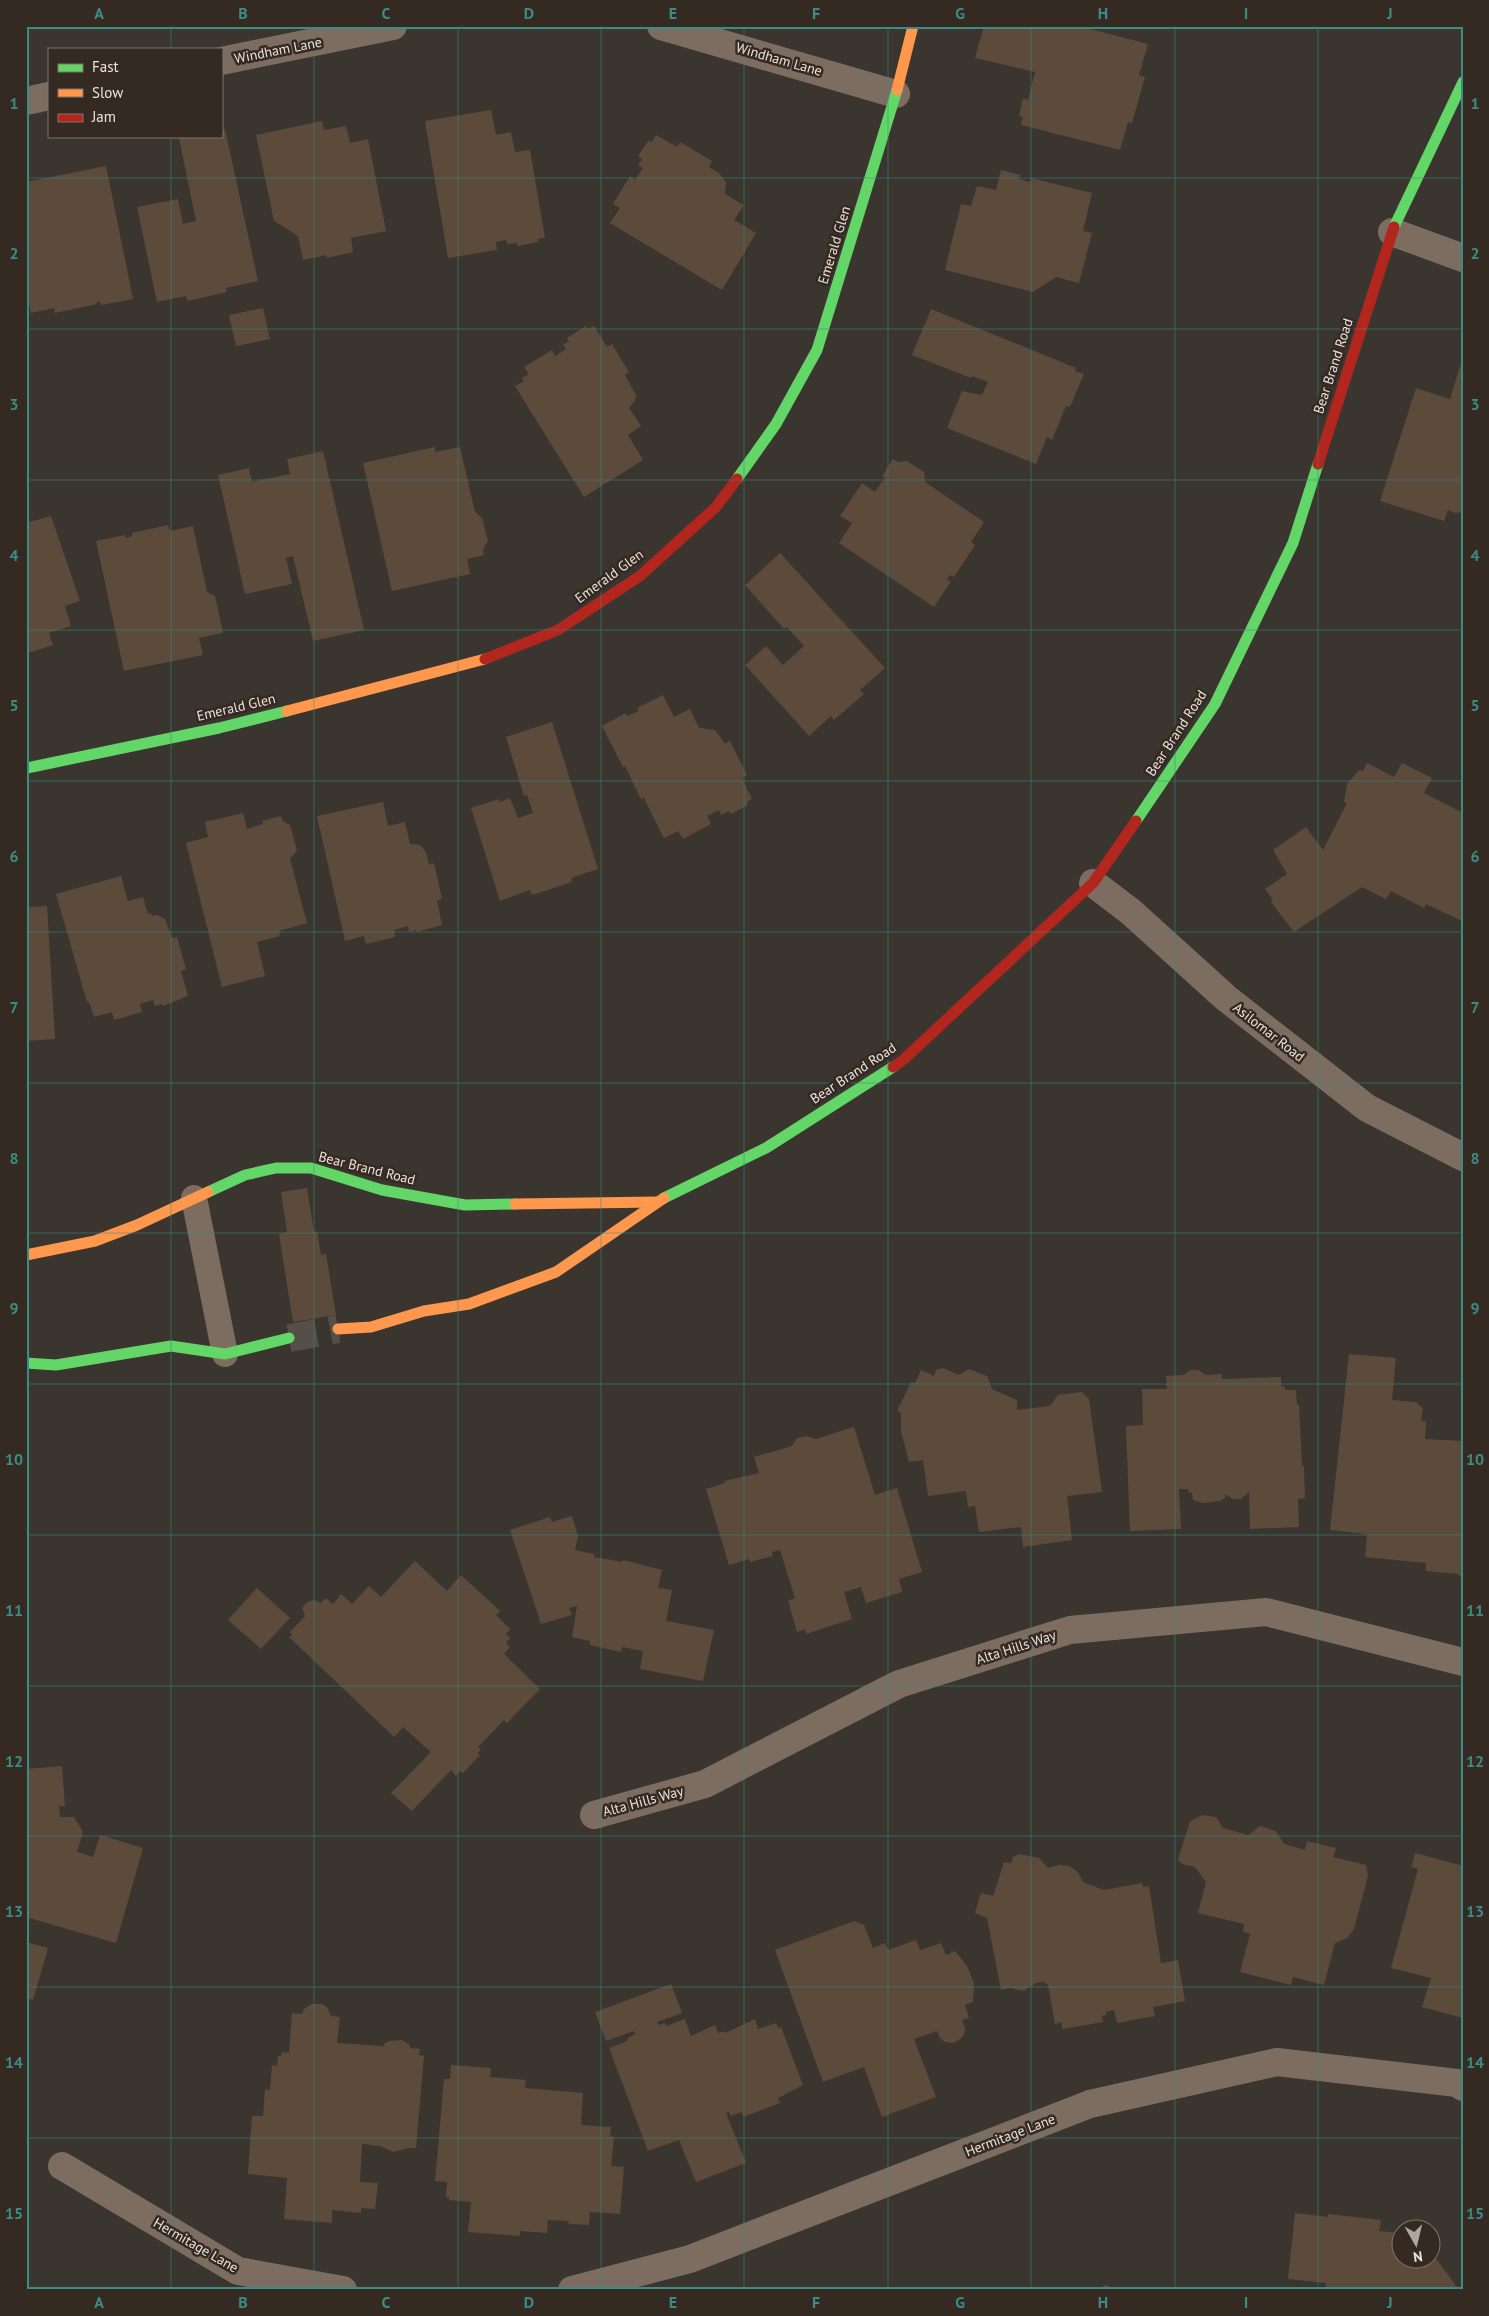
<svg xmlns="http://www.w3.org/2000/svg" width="1489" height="2316" font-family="'PT Sans',sans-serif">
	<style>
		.building { fill: #5c4b3b }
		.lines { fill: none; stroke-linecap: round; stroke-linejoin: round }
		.secondary-tunnel { stroke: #554f4a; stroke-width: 28; stroke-dasharray: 28 14; stroke-linecap: butt }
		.lane { stroke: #7d6d61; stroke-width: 26 }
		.street { stroke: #7d6d61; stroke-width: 28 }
		.fast { stroke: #63d668; stroke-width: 11 }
		.slow { stroke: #ff974d; stroke-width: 11 }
		.jam { stroke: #b3261e; stroke-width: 11 }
		.grid { fill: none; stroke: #3b8c84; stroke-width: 1; stroke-opacity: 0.55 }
		.labels { text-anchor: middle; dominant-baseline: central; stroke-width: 5; stroke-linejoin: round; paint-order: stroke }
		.street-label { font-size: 14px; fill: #eae3de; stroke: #352a22 }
		.neatline { fill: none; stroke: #3b8c84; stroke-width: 2 }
		.grid-label { font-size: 16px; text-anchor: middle; font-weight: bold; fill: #3b8c84 }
	</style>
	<rect width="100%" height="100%" fill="#3b3530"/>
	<g class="building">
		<polygon points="984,26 1079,26 1148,44 1139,75 1145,77 1132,123 1128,122 1120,150 1021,125 1023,117 1019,116 1023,98 1028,100 1035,72 975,58"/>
		<polygon points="491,110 496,135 511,132 515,152 530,150 545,238 538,239 538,242 517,246 517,243 507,244 506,240 496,242 497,250 448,258 425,121"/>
		<polygon points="322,121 324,130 346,126 350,143 368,139 386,231 351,238 353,252 327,258 326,255 303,260 298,236 274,221 256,135"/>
		<polygon points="225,129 258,281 226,288 227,292 188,301 186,296 157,302 137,207 178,199 183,224 196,221 179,138 221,136 221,130"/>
		<polygon points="656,135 677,147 680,142 712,161 709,167 719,173 726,182 725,194 744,205 734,220 756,233 722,290 610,223 620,208 613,204 630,176 635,180 643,168 638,165 642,159 638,156 648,141 652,142"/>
		<polygon points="106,166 133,299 101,305 100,302 96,302 97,304 55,313 54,308 31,313 26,290 26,182"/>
		<polygon points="1001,170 1020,175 1019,179 1030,182 1031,178 1092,193 1083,231 1092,233 1079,283 1056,277 1033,292 945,270 961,204 971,206 977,186 996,190"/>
		<polygon points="263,308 270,339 236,346 229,315"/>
		<polygon points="931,309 1076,368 1075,371 1084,374 1070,407 1066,406 1052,440 1047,437 1036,464 947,428 962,391 982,395 988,382 972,376 971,378 912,355"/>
		<polygon points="586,326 588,329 594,326 607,347 612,344 629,372 625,375 636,395 635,400 629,408 641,426 628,435 643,460 584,497 515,386 524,381 522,378 529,374 524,367 552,350 555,356 566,349 563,345 569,341 567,338"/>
		<polygon points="1461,363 1463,363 1463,512 1455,513 1448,510 1444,521 1380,501 1416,388 1450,399"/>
		<polygon points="435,447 435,452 460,447 475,512 482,518 488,541 483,550 484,555 467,559 470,574 392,591 363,463"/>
		<polygon points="323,451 364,630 313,641 293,556 286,558 292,584 245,594 218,475 249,468 252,482 290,474 287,459"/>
		<polygon points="893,459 898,462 907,461 924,472 925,482 984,522 971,542 975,545 954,577 950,575 947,580 951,581 934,607 839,543 852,523 840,516 862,483 875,492 885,478 882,476"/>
		<polygon points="51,516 80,601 65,606 71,626 49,633 53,645 26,654 26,523"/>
		<polygon points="168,525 170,531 193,526 207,592 215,596 223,633 199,638 203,655 124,671 96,541 125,535 126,538 132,536 132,533"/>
		<polygon points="780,553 885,668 860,690 864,694 834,720 831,716 809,736 745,665 766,646 783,665 804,646 787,627 784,629 745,585"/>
		<polygon points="663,695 674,717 690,709 699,728 715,730 725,744 730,741 747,775 742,778 752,799 747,802 748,805 731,814 729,811 721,815 719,810 707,816 711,824 683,839 678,831 664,838 644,798 641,799 625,766 623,767 602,726 626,713 627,716 639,711 637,708"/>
		<polygon points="552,722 598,869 571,878 572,882 532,895 530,890 500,901 471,808 499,799 500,802 510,798 518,818 533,813 527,795 524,796 506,737"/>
		<polygon points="1367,763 1394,777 1402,763 1432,778 1424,793 1463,813 1462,921 1426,904 1424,908 1391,891 1386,899 1362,887 1294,932 1271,902 1273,900 1265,889 1287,874 1273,850 1306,827 1323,850 1347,803 1344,802 1347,784 1359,770 1363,771"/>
		<polygon points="383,802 388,826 405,822 410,844 420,845 426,852 429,865 434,863 442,899 437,900 442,925 417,932 416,930 409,932 408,926 394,930 395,937 366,944 364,936 345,941 317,816"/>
		<polygon points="243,813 247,829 263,824 262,821 281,816 283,821 290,825 297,851 290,859 307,923 279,931 280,936 257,942 265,976 222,987 186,843 208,837 205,822"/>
		<polygon points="121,876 128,901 143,897 148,914 151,913 152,916 157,915 165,919 172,938 177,937 186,969 181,971 188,996 163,1006 162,1004 155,1006 153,1000 140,1004 142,1012 114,1020 112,1012 94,1017 89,1002 87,1002 56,894"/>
		<polygon points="47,906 55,1039 26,1041 26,907"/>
		<polygon points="307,1188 314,1232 317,1231 321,1255 326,1254 336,1315 293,1322 279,1234 287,1232 281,1192"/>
		<polygon points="1349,1354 1396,1358 1392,1400 1416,1402 1423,1408 1421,1421 1426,1421 1425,1439 1463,1441 1463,1580 1458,1574 1426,1571 1426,1563 1365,1557 1367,1534 1330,1530"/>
		<polygon points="943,1368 959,1375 969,1369 987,1376 992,1389 1017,1400 1017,1410 1050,1406 1058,1395 1082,1392 1089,1399 1102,1492 1067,1496 1072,1540 1023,1547 1021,1527 979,1532 975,1506 968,1507 966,1491 928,1496 923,1460 909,1462 901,1431 901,1413 897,1411 911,1382 915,1383 921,1370 934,1376 936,1370"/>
		<polygon points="1190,1370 1198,1370 1206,1375 1222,1374 1222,1379 1281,1377 1281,1386 1285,1387 1285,1390 1296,1390 1297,1405 1299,1405 1302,1466 1304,1466 1305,1498 1298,1499 1299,1527 1250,1529 1249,1492 1241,1499 1233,1499 1225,1494 1225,1498 1220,1501 1203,1503 1193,1500 1192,1492 1189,1493 1188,1489 1179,1489 1181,1529 1130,1531 1126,1426 1143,1425 1142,1389 1167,1389 1166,1376 1184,1375"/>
		<polygon points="854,1427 875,1495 897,1488 922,1572 899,1579 902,1592 866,1603 861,1587 844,1592 852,1619 806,1634 805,1629 797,1632 788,1601 795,1598 780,1550 772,1552 773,1556 750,1562 749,1559 729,1565 706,1489 725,1483 724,1481 759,1473 754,1457 792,1446 797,1438 807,1436 816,1439"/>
		<polygon points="572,1516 578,1536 575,1550 594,1554 594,1557 622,1562 623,1560 662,1570 658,1588 672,1590 666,1621 714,1630 703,1681 640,1669 643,1651 622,1647 621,1652 590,1645 590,1641 572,1637 577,1606 569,1608 572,1615 541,1624 510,1530 550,1517 552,1522"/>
		<polygon points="415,1561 447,1591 461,1575 500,1611 496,1615 510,1629 506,1634 510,1638 506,1643 510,1647 504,1654 540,1689 507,1723 504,1720 478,1747 481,1750 477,1753 480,1755 463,1773 460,1771 456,1776 451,1770 412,1811 391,1793 431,1752 403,1727 394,1737 289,1637 292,1635 290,1632 305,1616 302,1608 307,1602 314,1600 321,1603 326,1598 333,1604 341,1594 352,1604 369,1586 381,1597"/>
		<polygon points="257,1588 290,1618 261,1649 228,1620"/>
		<polygon points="62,1766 65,1806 59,1806 60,1817 74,1817 83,1832 77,1852 93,1857 100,1835 143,1848 116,1943 26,1917 26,1769"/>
		<polygon points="1202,1815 1216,1817 1223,1828 1248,1835 1260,1826 1276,1831 1284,1844 1305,1850 1307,1841 1336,1848 1333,1857 1366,1865 1368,1876 1354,1929 1347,1938 1335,1943 1324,1985 1293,1977 1291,1985 1240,1972 1250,1934 1243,1932 1244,1924 1198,1913 1206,1882 1195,1867 1182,1864 1178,1860 1190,1821"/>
		<polygon points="1415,1853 1463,1866 1463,2018 1422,2007 1431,1978 1391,1968 1418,1869 1411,1867"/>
		<polygon points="1020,1854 1039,1858 1048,1868 1059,1865 1069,1866 1078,1872 1083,1882 1104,1890 1142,1883 1143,1887 1149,1886 1161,1963 1178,1960 1185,2001 1153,2007 1155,2016 1117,2023 1114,2010 1106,2012 1106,2015 1102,2016 1103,2022 1062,2029 1062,2022 1055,2024 1048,1985 1043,1982 1036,1983 1024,1991 1010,1988 1001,1990 987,1918 975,1913 981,1893 993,1896 1004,1862 1011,1863 1013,1857"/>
		<polygon points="854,1921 864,1925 873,1948 885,1943 888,1950 916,1940 920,1950 941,1943 946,1955 955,1951 967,1966 974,1983 973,2002 965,2005 969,2018 962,2020 965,2028 964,2035 959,2040 953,2043 945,2042 940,2038 937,2031 914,2039 936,2097 882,2117 864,2067 823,2082 775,1950"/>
		<polygon points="26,1942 48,1948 33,2000 26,1998"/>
		<polygon points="671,1984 682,2013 657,2022 659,2025 665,2023 666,2026 685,2019 691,2036 715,2025 718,2033 725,2031 725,2033 755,2019 758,2029 776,2023 778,2028 781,2027 803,2085 778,2098 780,2103 743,2117 742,2112 731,2116 729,2112 726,2113 746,2163 696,2182 679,2140 648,2151 609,2048 627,2041 628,2038 635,2034 634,2031 606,2041 595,2012"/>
		<polygon points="312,2004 322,2004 327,2007 331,2016 340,2017 337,2043 384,2046 385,2043 389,2041 402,2040 410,2045 410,2048 420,2049 419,2055 424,2056 416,2148 408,2148 393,2152 380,2146 362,2144 360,2182 378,2183 375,2209 361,2208 361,2213 332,2210 332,2223 284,2219 287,2178 248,2174 252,2116 263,2116 265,2089 270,2090 272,2065 277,2066 278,2056 281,2056 282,2052 289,2053 292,2013 302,2014 304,2009"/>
		<polygon points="451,2065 491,2068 490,2077 526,2080 525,2088 583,2093 581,2125 611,2127 610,2136 614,2137 611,2166 624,2167 620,2214 590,2212 589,2225 568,2224 569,2221 548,2220 547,2233 520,2231 520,2236 468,2232 471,2202 449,2200 449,2197 446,2197 447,2182 435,2181 444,2079 450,2079"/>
		<polygon points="1295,2213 1328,2217 1328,2214 1381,2220 1379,2231 1402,2233 1402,2258 1432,2258 1432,2253 1459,2290 1325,2290 1326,2283 1288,2279"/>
		<polygon points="1106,2285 1117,2290 1094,2290"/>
	</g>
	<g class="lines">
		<polyline class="secondary-tunnel" points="289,1338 338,1329"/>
		<polyline class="lane" points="194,1198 225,1354"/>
		<g class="street">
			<polyline points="661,26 896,94"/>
			<polyline points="221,61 393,26"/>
			<polyline points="26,101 49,96"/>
			<polyline points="1392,232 1463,258"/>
			<polyline points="1093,883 1131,912 1226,998 1367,1108 1463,1157"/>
			<polyline points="594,1815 705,1784 899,1684 1070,1630 1266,1612 1463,1662"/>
			<polyline points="62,2166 238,2271 343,2290"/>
			<polyline points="572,2290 690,2259 1090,2104 1277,2062 1457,2083 1463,2087"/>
		</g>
		<g class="fast">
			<polyline points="1394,227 1463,82"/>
			<polyline points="737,479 776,424 817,350 897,90"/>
			<polyline points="27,768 219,728 287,711"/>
			<polyline points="1136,821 1215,704 1293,543 1318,464"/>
			<polyline points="208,1192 245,1175 276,1168 311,1168 382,1190 465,1205 515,1204"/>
			<polyline points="664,1198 766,1148 893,1067"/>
			<polyline points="26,1363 56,1365 171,1346 225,1354 289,1338"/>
		</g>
		<g class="slow">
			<polyline points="897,90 913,26"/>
			<polyline points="287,711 485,659"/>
			<polyline points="515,1204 656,1202"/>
			<polyline points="26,1255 95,1241 137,1225 208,1192"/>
			<polyline points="338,1329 371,1327 424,1311 469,1304 556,1272 664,1198"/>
		</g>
		<g class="jam">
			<polyline points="1318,464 1394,227"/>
			<polyline points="485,659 558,630 640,576 716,507 737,479"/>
			<polyline points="893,1067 902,1061 1093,883 1136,821"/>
		</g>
	</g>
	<path class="grid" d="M171 26V49M314 26V2290M458 26V2290M601 26V2290M744 26V2290M888 26V2290M1031 26V2290M1175 26V2290M1318 26V2290M171 136V2290M26 178H1463M26 329H1463M26 480H1463M26 630H1463M26 781H1463M26 932H1463M26 1083H1463M26 1233H1463M26 1384H1463M26 1535H1463M26 1686H1463M26 1836H1463M26 1987H1463M26 2138H1463"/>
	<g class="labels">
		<g class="street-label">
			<text transform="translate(278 50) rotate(-11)">Windham Lane</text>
			<text transform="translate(779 59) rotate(16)">Windham Lane</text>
			<text transform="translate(834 245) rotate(-73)">Emerald Glen</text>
			<text transform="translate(1333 366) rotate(-72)">Bear Brand Road</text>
			<text transform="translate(609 576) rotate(-36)">Emerald Glen</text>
			<text transform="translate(236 707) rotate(-13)">Emerald Glen</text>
			<text transform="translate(1176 733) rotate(-57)">Bear Brand Road</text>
			<text transform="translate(1269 1032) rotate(38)">Asilomar Road</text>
			<text transform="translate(853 1073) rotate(-33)">Bear Brand Road</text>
			<text transform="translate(367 1168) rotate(14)">Bear Brand Road</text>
			<text transform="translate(1016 1647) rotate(-18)">Alta Hills Way</text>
			<text transform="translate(643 1801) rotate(-15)">Alta Hills Way</text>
			<text transform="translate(1010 2135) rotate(-21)">Hermitage Lane</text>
			<text transform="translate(196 2245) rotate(30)">Hermitage Lane</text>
		</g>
	</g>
	<rect width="1489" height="2316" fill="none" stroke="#352a22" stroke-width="55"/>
	<rect x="48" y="48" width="175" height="90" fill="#352a22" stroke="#7d746d"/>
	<rect x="58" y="64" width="25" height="8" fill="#63d668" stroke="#7d746d"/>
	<text x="92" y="72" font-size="15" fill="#eae3de">Fast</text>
	<rect x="58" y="89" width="25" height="8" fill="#ff974d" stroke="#7d746d"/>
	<text x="92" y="98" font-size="15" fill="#eae3de">Slow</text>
	<rect x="58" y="114" width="25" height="8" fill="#b3261e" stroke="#7d746d"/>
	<text x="92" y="122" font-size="15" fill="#eae3de">Jam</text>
	<g transform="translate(1416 2244) rotate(172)"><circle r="24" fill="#352a22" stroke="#7d746d"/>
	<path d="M0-4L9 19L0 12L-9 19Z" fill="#ada6a1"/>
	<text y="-8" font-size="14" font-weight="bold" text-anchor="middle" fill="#eae3de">N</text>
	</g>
	<rect x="28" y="28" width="1434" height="2260" class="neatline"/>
	<g class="grid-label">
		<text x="99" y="19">A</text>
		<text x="243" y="19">B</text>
		<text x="386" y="19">C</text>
		<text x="529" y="19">D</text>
		<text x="673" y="19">E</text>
		<text x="816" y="19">F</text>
		<text x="960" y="19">G</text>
		<text x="1103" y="19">H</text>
		<text x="1246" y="19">I</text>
		<text x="1390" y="19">J</text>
		<text x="14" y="109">1</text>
		<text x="1475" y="109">1</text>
		<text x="14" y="259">2</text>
		<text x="1475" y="259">2</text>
		<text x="14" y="410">3</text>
		<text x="1475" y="410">3</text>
		<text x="14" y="561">4</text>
		<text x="1475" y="561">4</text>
		<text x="14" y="711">5</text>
		<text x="1475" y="711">5</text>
		<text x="14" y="862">6</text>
		<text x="1475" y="862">6</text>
		<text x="14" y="1013">7</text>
		<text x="1475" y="1013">7</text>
		<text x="14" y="1164">8</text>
		<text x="1475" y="1164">8</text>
		<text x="14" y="1314">9</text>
		<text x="1475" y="1314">9</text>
		<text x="14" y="1465">10</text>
		<text x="1475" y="1465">10</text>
		<text x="14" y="1616">11</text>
		<text x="1475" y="1616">11</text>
		<text x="14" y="1767">12</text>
		<text x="1475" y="1767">12</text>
		<text x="14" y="1917">13</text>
		<text x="1475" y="1917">13</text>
		<text x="14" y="2068">14</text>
		<text x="1475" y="2068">14</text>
		<text x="14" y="2219">15</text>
		<text x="1475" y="2219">15</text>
		<text x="99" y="2308">A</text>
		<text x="243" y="2308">B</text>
		<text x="386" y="2308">C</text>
		<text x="529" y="2308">D</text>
		<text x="673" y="2308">E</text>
		<text x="816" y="2308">F</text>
		<text x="960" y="2308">G</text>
		<text x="1103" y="2308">H</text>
		<text x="1246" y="2308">I</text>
		<text x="1390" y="2308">J</text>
	</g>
</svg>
